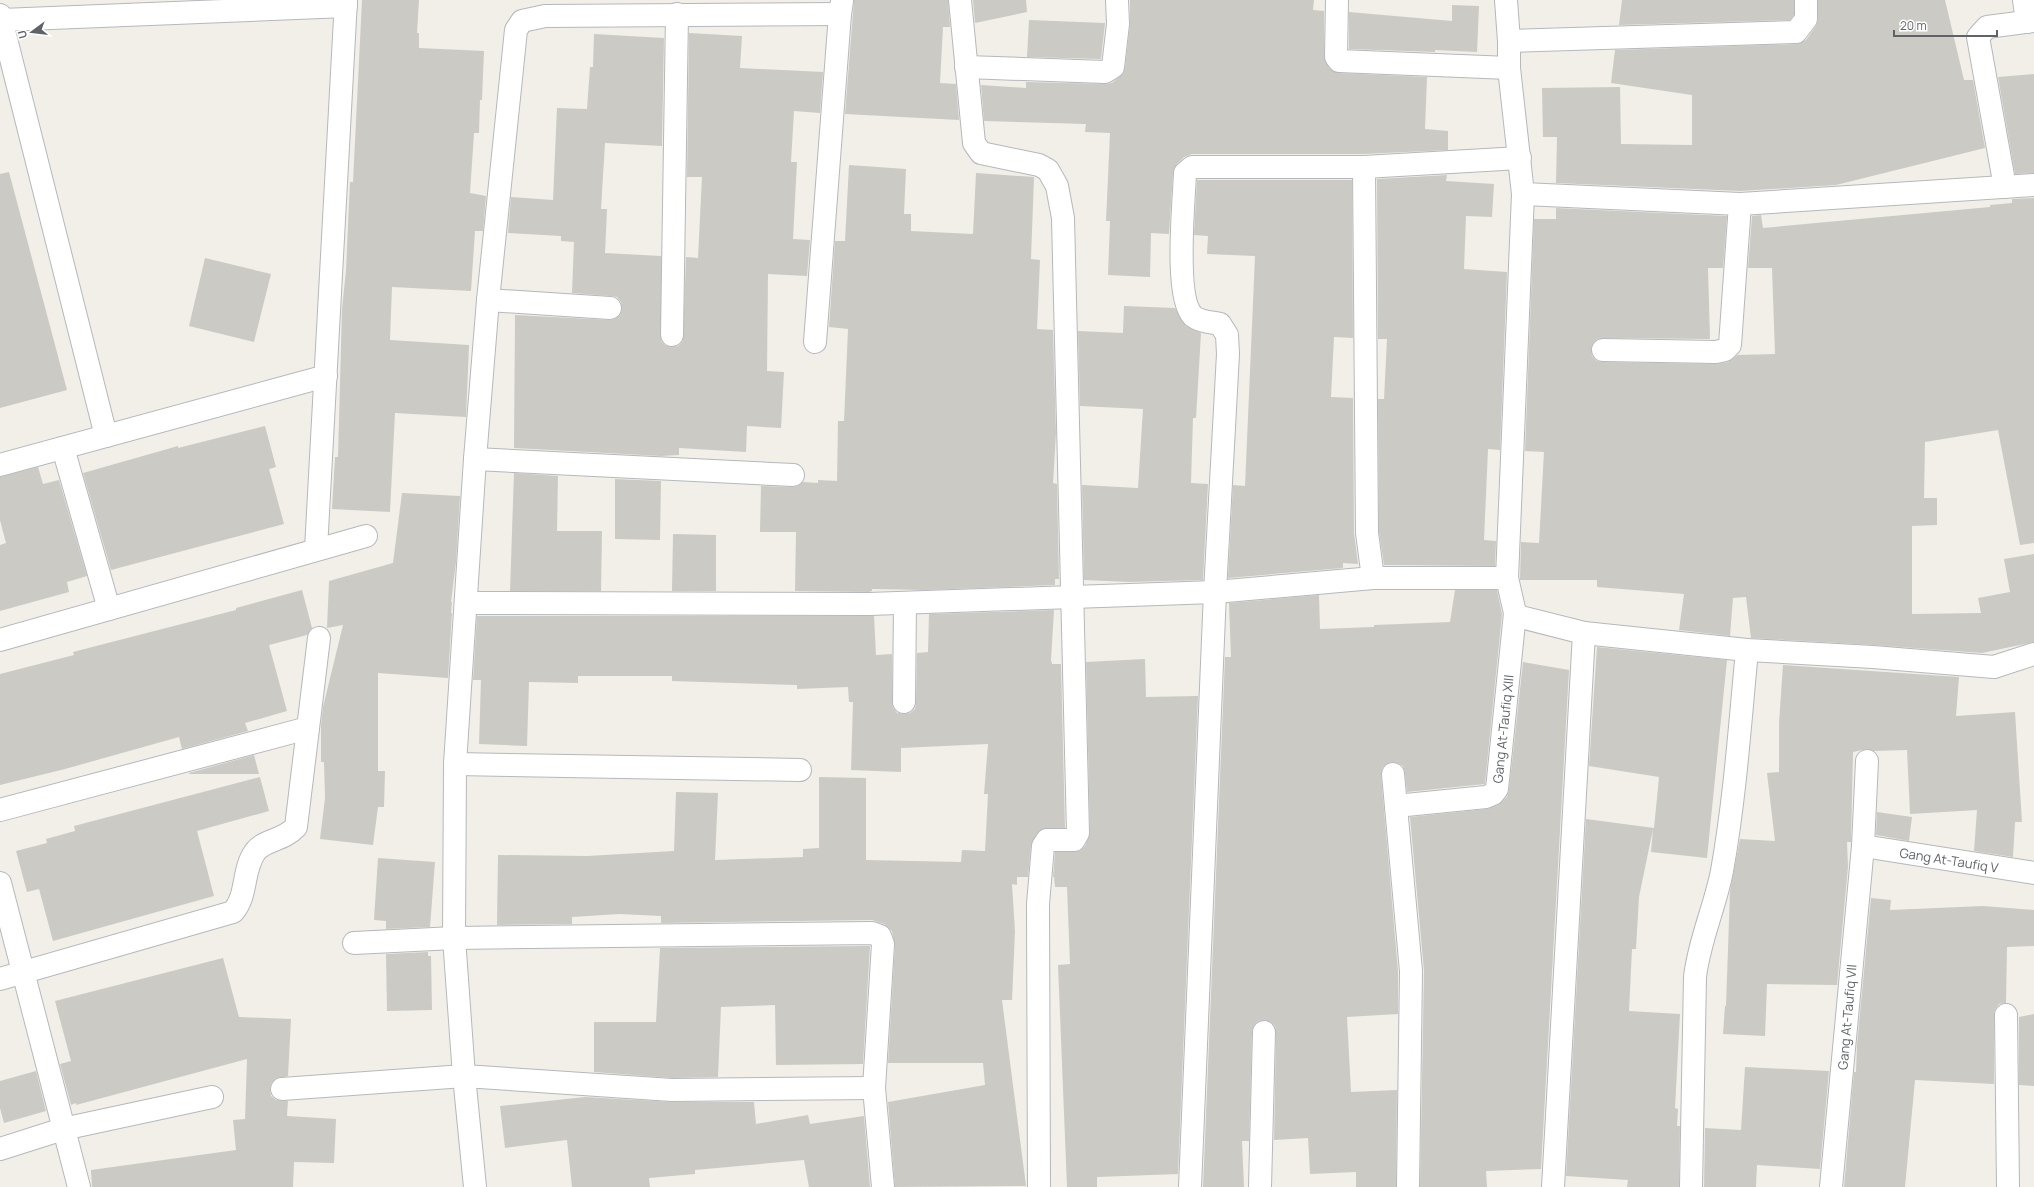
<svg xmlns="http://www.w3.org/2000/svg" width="2034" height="1187" font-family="Manrope,sans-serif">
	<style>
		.building { fill: #cccac5 }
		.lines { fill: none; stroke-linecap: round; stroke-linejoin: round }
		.minor-casing { stroke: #b5b8bc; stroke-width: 24 }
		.minor { stroke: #fff; stroke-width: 22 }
		.labels { text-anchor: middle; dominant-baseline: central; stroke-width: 3; stroke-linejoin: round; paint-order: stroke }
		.street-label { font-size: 13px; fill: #5f6368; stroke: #fff }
	</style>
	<rect width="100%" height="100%" fill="#f1efe8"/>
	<g class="building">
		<polygon points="362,0 419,0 417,33 419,33 419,48 484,51 482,100 480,100 479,133 474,133 470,193 486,196 483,231 475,231 471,291 392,287 390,340 469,345 466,417 395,413 390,512 332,509 335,457 338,457 342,309 346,270 350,182 353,182"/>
		<polygon points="854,0 948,0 950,27 943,27 940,83 956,84 959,120 845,114"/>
		<polygon points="973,0 1026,0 1027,12 975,23"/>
		<polygon points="1130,0 1314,0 1313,10 1324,11 1324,57 1329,68 1338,73 1427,77 1425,129 1448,131 1448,150 1364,154 1192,154 1184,157 1177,164 1173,172 1169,234 1151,233 1150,277 1108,275 1110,221 1106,221 1110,133 1085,132 1086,124 984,121 981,85 1026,88 1026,82 1105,84 1112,83 1123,74 1125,68 1130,25"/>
		<polygon points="1622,0 1794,0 1794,15 1790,20 1619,25"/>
		<polygon points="1818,0 1945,0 1964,80 1973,80 1985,148 1836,185 1740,191 1556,183 1557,137 1543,137 1542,88 1620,87 1621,144 1692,145 1692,95 1611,83 1615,50 1797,44 1806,40 1816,26 1818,19"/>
		<polygon points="1452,5 1479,6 1477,52 1435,50 1435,52 1349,49 1349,12 1452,21"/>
		<polygon points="1029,20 1105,23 1101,59 1027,57"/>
		<polygon points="689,33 742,36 740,68 823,72 820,113 794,111 791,162 797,162 793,239 810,240 807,276 768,274 767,371 784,372 781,428 747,426 746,452 679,448 679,455 661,456 514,448 515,315 610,320 615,319 620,315 622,309 621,302 617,297 611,296 572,293 574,242 561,241 561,236 508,233 511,197 553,200 557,108 587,109 590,67 593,67 594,34 664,38 662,146 605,143 601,209 607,209 605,253 661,256 661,341 665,345 671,347 678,346 683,341 686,257 698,258 702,177 687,177"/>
		<polygon points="2034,74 2034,173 2015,174 1998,77"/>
		<polygon points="849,165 906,169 904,214 911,214 911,231 973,234 976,173 1034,177 1031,259 1040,260 1037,329 1053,330 1056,433 1053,483 1057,484 1059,579 1055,579 1055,585 925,590 872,589 872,591 869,592 795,591 796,532 760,532 761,486 792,487 798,486 803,482 818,483 818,480 837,481 838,421 844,421 848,329 829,327 835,241 845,241"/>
		<polygon points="9,172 67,390 0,408 0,174"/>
		<polygon points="1447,175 1446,181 1494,184 1492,217 1466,216 1464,269 1507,272 1500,450 1488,449 1484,540 1496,541 1495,566 1384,565 1379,532 1378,399 1384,399 1387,339 1378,339 1377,179"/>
		<polygon points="1197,180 1352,180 1353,338 1334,337 1331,397 1353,398 1354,533 1358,564 1343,563 1343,568 1228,578 1233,485 1245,486 1255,256 1207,254 1208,236 1194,235"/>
		<polygon points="2034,198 2034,543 2020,545 1998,430 1925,442 1924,498 1937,498 1937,525 1912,526 1912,614 1981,613 1978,598 2010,592 2004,559 2034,554 2034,642 1982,653 1874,645 1751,638 1746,597 1733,598 1730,636 1679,630 1684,594 1597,587 1597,580 1520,580 1521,542 1539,543 1544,452 1525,451 1534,219 1556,219 1556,208 1727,216 1723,268 1708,268 1710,339 1603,338 1597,339 1593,343 1591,349 1592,356 1597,361 1603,362 1716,364 1728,362 1738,355 1775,354 1772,268 1748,268 1752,216 1761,215 1763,228 1990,207 1990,205 2012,203 2012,199"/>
		<polygon points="205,258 271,274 254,342 189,326"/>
		<polygon points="1124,306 1175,308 1186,326 1201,333 1196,418 1193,418 1191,483 1208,484 1203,580 1129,582 1084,580 1082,485 1138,488 1143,409 1080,406 1078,331 1123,333"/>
		<polygon points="265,426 276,467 269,469 284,524 111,570 83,473 178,446 178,448"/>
		<polygon points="38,467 43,484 59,480 87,576 67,582 69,592 0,611 0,545 6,543 0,520 0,477"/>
		<polygon points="514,473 558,476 557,531 602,531 601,591 510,591"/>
		<polygon points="615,479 661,481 660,540 615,539"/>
		<polygon points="402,493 460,496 456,562 451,602 452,602 451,613 452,613 448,678 378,673 378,771 385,771 384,807 378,807 373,845 320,839 325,798 324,762 321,762 321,725 323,707 343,625 327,628 329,581 393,563"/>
		<polygon points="673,534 716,535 716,591 672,591"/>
		<polygon points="302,590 312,628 307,635 269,645 287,711 245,723 248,731 182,749 179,737 65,769 0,785 0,674 74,655 73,652 100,645 236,610 236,608"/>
		<polygon points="1455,590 1497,590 1502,614 1485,784 1407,792 1405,773 1403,766 1398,763 1391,762 1386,764 1382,768 1381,775 1398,971 1398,1014 1347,1017 1351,1092 1397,1090 1396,1187 1356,1187 1356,1172 1310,1174 1308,1138 1274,1140 1276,1032 1275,1026 1271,1022 1264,1020 1258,1021 1254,1025 1252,1032 1249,1141 1242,1141 1244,1187 1203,1187 1225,657 1231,657 1229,603 1319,595 1320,629 1374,627 1374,625 1450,622"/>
		<polygon points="1054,610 1051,660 1052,664 1061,664 1065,828 1047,828 1037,833 1031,845 1028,877 1017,877 1017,885 1012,884 1015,931 1012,1000 1002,1000 1026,1186 895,1187 888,1102 985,1085 983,1063 888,1063 895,945 892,931 884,924 872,920 661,923 661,916 619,914 572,917 572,924 497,925 498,855 587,856 674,851 676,792 718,793 715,860 803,857 803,849 819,848 819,777 866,778 866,860 961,862 962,850 985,851 988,794 984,794 988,744 901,748 901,772 851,770 853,702 849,702 848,687 797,689 797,685 672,681 672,676 578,676 578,683 529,682 527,746 479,744 481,680 473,680 477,616 874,616 876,655 892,654 892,702 893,708 897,713 904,714 910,713 915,709 916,703 917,653 928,652 929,614"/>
		<polygon points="1597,647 1727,660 1707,858 1651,852 1653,829 1639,897 1636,949 1632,949 1629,1011 1680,1014 1675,1108 1678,1109 1677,1126 1680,1126 1679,1187 1627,1187 1628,1180 1566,1176 1586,819 1654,828 1659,777 1589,766"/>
		<polygon points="1145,659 1146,697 1198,696 1178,1174 1097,1177 1097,1187 1067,1187 1058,965 1070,964 1067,887 1055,887 1054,877 1053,877 1055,852 1080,851 1085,846 1090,833 1086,662"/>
		<polygon points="1523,662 1569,670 1541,1169 1486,1171 1487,1187 1420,1187 1424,971 1410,817 1487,809 1498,805 1507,797 1509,790"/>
		<polygon points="1783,665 1959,677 1956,716 2015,712 2022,822 2015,822 2013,857 1974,851 1977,810 1910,814 1907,750 1874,751 1867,749 1853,752 1851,842 1847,842 1848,867 1837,985 1767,984 1765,1036 1723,1034 1725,1006 1726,1006 1730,891 1740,839 1775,841 1767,773 1779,772 1779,723"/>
		<polygon points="254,755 259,774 189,774 189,773"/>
		<polygon points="260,777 269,811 197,831 214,896 53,941 39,889 27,892 16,851 47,843 46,839 75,831 74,826"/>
		<polygon points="1877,812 1912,817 1909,841 1876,835"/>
		<polygon points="378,858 435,862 430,927 386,929 386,921 374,920"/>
		<polygon points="1871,898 1891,900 1890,910 1983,906 2034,910 2034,946 2007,947 2006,1003 1999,1004 1995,1009 1994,1015 1994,1084 1915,1080 1905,1187 1844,1187 1854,1072 1856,1072 1857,1045"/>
		<polygon points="870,946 863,1064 776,1065 775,1005 721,1007 718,1077 672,1078 594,1072 594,1022 656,1022 660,948"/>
		<polygon points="428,952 428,956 431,956 432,1010 387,1011 386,954"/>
		<polygon points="223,958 239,1017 291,1019 288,1076 275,1079 271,1084 270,1090 271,1096 276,1100 288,1101 287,1116 336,1119 334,1163 294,1162 293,1187 92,1187 91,1170 236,1150 233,1120 245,1119 247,1059 76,1105 76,1103 71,1105 60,1064 71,1061 55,1001"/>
		<polygon points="2034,1014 2034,1086 2019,1085 2019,1017"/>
		<polygon points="1745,1067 1829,1071 1820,1169 1757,1165 1756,1187 1704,1187 1705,1128 1741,1130"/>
		<polygon points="36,1071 46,1111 4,1123 0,1108 0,1081"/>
		<polygon points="585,1097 672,1102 754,1102 756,1124 808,1115 810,1124 864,1116 870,1187 809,1187 804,1160 695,1170 695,1174 649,1178 650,1187 572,1187 567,1140 505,1148 500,1106"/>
	</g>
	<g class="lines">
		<defs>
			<g id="minor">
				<polyline points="960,0 974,143 981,153 1039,165 1048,170 1057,186 1063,218 1078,833 1074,840 1047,840 1043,846 1038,904 1039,1187"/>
				<polyline points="1337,0 1336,57 1339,61 1509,68"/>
				<polyline points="1506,0 1509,41 1509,68 1523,194 1740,204 2034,185"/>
				<polyline points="2024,0 2027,22"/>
				<polyline points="0,15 106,436"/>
				<polyline points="2,20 346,6"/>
				<polyline points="1509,41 1796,32 1806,19 1806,0"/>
				<polyline points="966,67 1105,72 1113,67 1118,24 1117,0"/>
				<polyline points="1364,167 1367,533 1373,578"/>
				<polyline points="2005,187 1978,37 1987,27 2034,21"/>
				<polyline points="488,300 610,308"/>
				<polyline points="672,335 677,14"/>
				<polyline points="815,342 840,14 842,1"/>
				<polyline points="1603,350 1716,352 1725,350 1730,345 1740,204"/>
				<polyline points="63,448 109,609"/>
				<polyline points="475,459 793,475"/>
				<polyline points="0,465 326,376"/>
				<polyline points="316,549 346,0"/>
				<polyline points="1507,578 1523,194"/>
				<polyline points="466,603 869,604 1215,592 1373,578 1507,578 1515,613 1521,617 1584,633 1747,650 1873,657 1994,667 2034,654"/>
				<polyline points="0,640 366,536"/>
				<polyline points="904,702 905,603"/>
				<polyline points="455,764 800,770"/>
				<polyline points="1393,774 1411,971 1408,1187"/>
				<polyline points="1396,806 1486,797 1493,794 1497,789 1515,613"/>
				<polyline points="0,810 308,728"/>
				<polyline points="1863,846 2034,873"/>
				<polyline points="0,883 79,1187"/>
				<polyline points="354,943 454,938 872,933 880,936 883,944 874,1088 883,1187"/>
				<path d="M0 979 233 912C248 895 242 870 255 852 263 840 283 841 296 827L319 638"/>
				<polyline points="2006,1015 2008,1187"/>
				<polyline points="282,1089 464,1076 672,1090 874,1088"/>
				<polyline points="0,1149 63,1129 212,1097"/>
				<polyline points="475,1187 464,1076 454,938 455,764 475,459 488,300 516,30 522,21 545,16 840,14"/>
				<path d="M1190 1187 1215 592 1228 354 1227 335 1220 324C1212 322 1200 322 1193 316 1174 298 1184 201 1185 173L1192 167H1364L1520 158"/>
				<polyline points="1260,1187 1264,1032"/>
				<polyline points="1553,1187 1584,633"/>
				<path d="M1691 1187 1695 977C1699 941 1715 907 1722 871 1735 798 1740 724 1747 650"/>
				<polyline points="1831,1187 1863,846 1867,761"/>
			</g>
		</defs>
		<use href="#minor" class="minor-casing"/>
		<use href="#minor" class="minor"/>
	</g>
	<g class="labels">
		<g class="street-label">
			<text transform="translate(1503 729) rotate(-84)">Gang At-Taufiq XIII</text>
			<text transform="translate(1949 860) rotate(9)">Gang At-Taufiq V</text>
			<text transform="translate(1847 1017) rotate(-85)">Gang At-Taufiq VII</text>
		</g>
	</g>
	<g transform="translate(32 32) rotate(255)" stroke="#ffffff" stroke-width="3" paint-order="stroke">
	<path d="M0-3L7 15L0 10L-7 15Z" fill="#5f6368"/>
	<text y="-6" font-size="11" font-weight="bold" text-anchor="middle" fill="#5f6368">U</text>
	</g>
	<path d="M1894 30v6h103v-6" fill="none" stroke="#5f6368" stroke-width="2"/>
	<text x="1900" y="30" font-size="12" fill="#5f6368" stroke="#ffffff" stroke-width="3" paint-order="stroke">20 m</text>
</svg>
